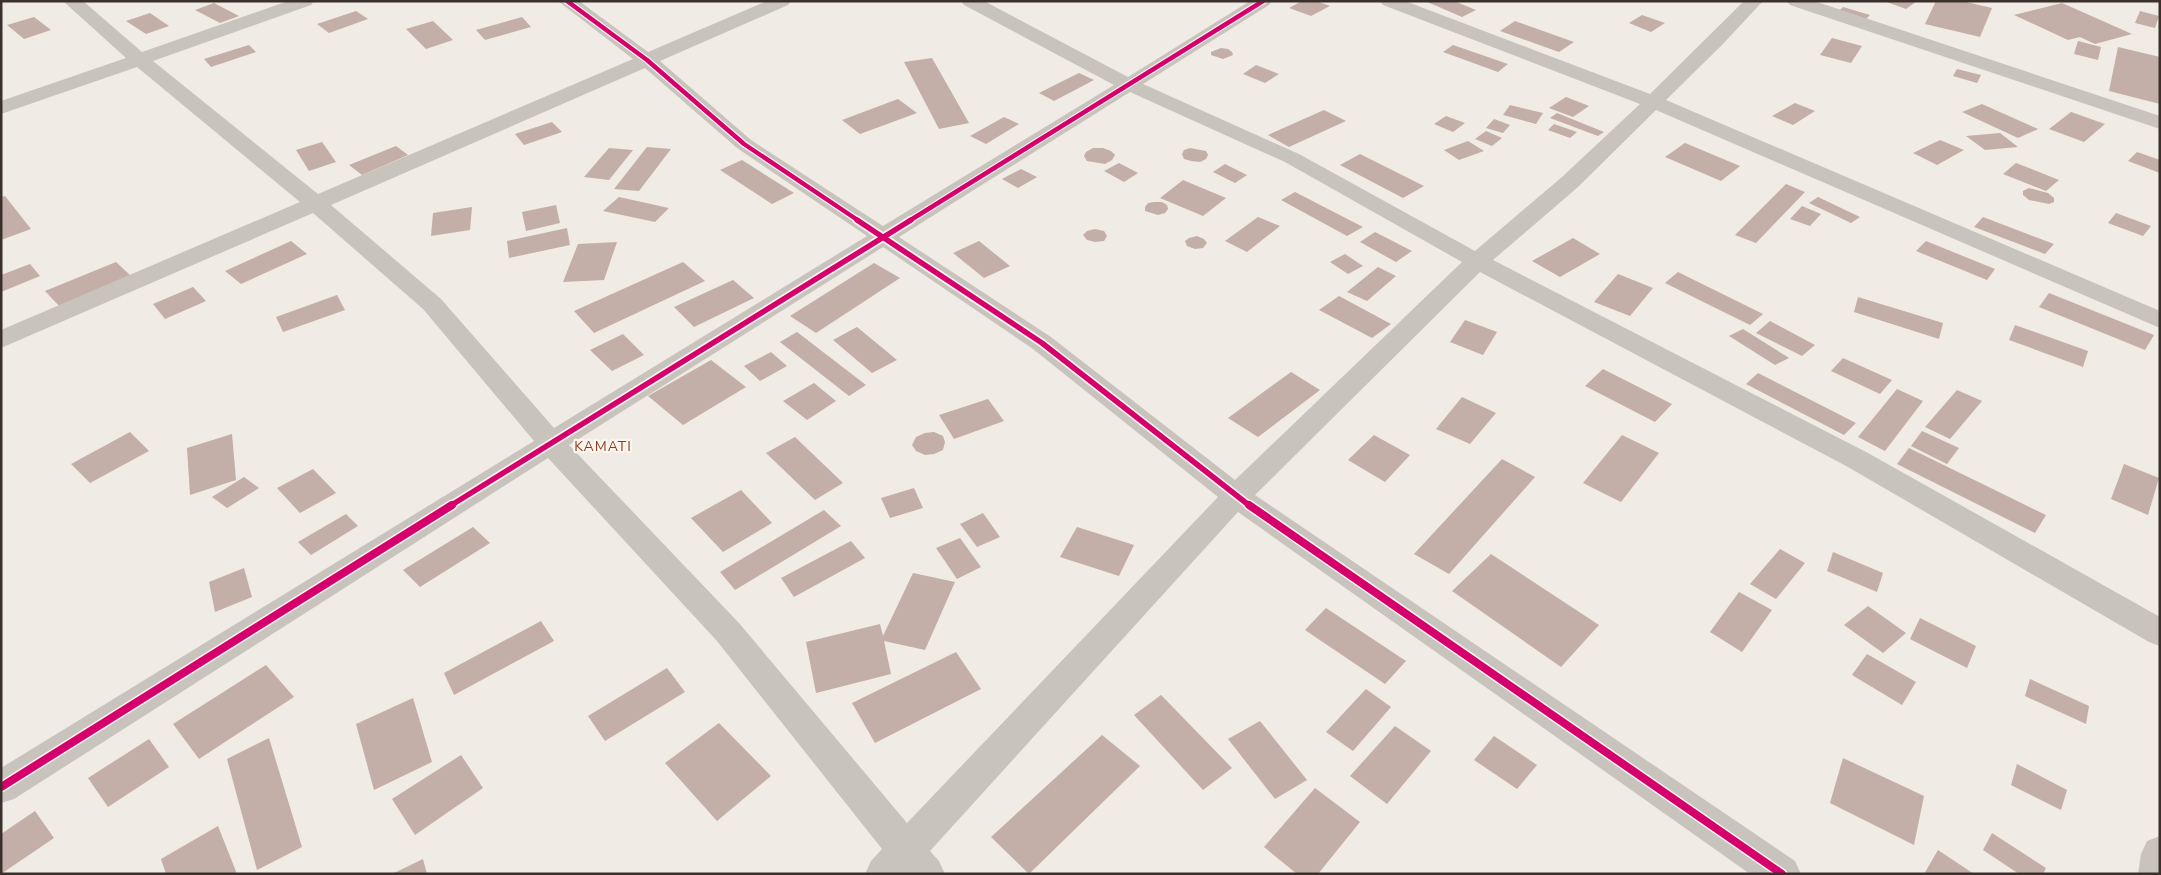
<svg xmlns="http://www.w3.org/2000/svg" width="2161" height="875" font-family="'Nunito Sans',sans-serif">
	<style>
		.building { fill: #c3afa7 }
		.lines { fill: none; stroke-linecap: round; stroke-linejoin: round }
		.minor { fill: #c9c3be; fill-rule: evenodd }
		.cycleway-far2-casing { stroke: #fbf5ee; stroke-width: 7 }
		.cycleway-far1-casing { stroke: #fbf5ee; stroke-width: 9 }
		.cycleway-casing { stroke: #fbf5ee; stroke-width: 11 }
		.cycleway-far2 { stroke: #d6006c; stroke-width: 4.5 }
		.cycleway-far1 { stroke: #d6006c; stroke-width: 5.5 }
		.cycleway { stroke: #d6006c; stroke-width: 8 }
		.labels { text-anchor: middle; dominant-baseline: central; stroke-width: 4.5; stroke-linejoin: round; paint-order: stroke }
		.neighbourhood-label { font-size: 14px; letter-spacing: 1px; fill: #8c3b22; stroke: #fbf5ee }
	</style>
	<rect width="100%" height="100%" fill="#f0ebe5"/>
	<g class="building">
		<polygon points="1302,1 1316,1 1330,6 1311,16 1289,8"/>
		<polygon points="1425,1 1454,1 1476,10 1462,17"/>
		<polygon points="1884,1 1917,1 1906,9"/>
		<polygon points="1936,1 1962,1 1992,8 1980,37 1925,24"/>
		<polygon points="214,3 239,16 220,23 195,10"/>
		<polygon points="2062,3 2132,34 2095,44 2080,37 2068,40 2014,15"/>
		<polygon points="1843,7 1870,15 1866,19 1839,11"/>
		<polygon points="356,11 368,19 329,33 317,24"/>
		<polygon points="2140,11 2159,16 2155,28 2135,23"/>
		<polygon points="150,13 169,26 146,34 126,21"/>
		<polygon points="1642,15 1665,23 1651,32 1629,23"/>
		<polygon points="34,17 51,30 24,39 7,25"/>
		<polygon points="522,17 531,27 485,40 476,30"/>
		<polygon points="433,21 453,40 426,49 406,29"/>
		<polygon points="1515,21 1574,42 1559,52 1500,31"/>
		<polygon points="1832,38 1862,46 1851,63 1820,55"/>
		<polygon points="2078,41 2101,47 2098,60 2074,54"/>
		<polygon points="249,45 256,52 211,67 204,59"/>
		<polygon points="1453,45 1508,64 1498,72 1443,52"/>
		<polygon points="2118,47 2160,57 2160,104 2109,91"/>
		<polygon points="1221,48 1228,49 1232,52 1233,55 1223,59 1211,55 1211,52"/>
		<polygon points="932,58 969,123 939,129 904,62"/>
		<polygon points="1256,65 1279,74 1265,83 1243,74"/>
		<polygon points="1957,69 1981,75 1977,83 1953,76"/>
		<polygon points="1079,73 1094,80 1054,101 1039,93"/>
		<polygon points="1566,97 1589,106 1573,117 1549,108"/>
		<polygon points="898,99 917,113 860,134 842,120"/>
		<polygon points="1795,103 1815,111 1793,125 1772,116"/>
		<polygon points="1982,104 2038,129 2018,138 1962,112"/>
		<polygon points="1510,105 1543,113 1536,124 1503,115"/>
		<polygon points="1324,110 1346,121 1289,147 1268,135"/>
		<polygon points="2071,112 2105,124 2084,142 2049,129"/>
		<polygon points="1557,113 1604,132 1598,136 1550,118"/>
		<polygon points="1446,116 1465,123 1453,132 1434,124"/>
		<polygon points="1004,117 1019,124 986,144 970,136"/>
		<polygon points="1494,119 1510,125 1503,133 1486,128"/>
		<polygon points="552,122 562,132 524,145 515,134"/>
		<polygon points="1554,124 1577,132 1570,138 1548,130"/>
		<polygon points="1486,131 1502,138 1492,146 1475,139"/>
		<polygon points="2000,133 2018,147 1985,150 1966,136"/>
		<polygon points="1940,140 1964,150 1937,165 1913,153"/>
		<polygon points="1468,141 1484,151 1459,160 1444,150"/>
		<polygon points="322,142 336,162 309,171 296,150"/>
		<polygon points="1685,143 1740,166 1721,181 1665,157"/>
		<polygon points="396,146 408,155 362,175 349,165"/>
		<polygon points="647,147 671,149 639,191 614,189"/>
		<polygon points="609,148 633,150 609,180 584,177"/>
		<polygon points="1093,148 1103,148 1111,151 1115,155 1112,160 1105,164 1087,161 1084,156 1086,152"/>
		<polygon points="1190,148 1206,151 1208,155 1206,159 1200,162 1191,161 1184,159 1182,154 1184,150"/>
		<polygon points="2137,152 2160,160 2160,173 2128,161"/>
		<polygon points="1360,154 1424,186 1403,198 1340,165"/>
		<polygon points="742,160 794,193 772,204 720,170"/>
		<polygon points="1119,163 1138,173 1124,182 1104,171"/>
		<polygon points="2016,163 2059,180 2046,191 2003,174"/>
		<polygon points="1225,164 1247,175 1235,183 1213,172"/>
		<polygon points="1021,169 1037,177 1018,188 1002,179"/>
		<polygon points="1183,180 1226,198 1203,216 1160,198"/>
		<polygon points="1786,184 1805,192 1756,243 1735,235"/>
		<polygon points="2029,188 2048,193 2054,198 2054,202 2049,204 2029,200 2023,195 2023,191"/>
		<polygon points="1295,192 1363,227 1347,236 1281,200"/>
		<polygon points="5,196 31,229 1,240 1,197"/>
		<polygon points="619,197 669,208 655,222 603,211"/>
		<polygon points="1818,197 1860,217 1851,223 1809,203"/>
		<polygon points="1154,202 1162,202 1167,205 1168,209 1165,213 1158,215 1145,211 1145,207 1148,203"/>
		<polygon points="556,205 560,223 526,231 522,212"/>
		<polygon points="1802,206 1821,214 1810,226 1790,219"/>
		<polygon points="472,207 470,230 431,236 433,213"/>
		<polygon points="2116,213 2151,226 2143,236 2108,223"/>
		<polygon points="1258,217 1280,226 1247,252 1225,241"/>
		<polygon points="1983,217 2054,244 2045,254 1974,227"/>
		<polygon points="567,228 570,245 509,258 507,241"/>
		<polygon points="1095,229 1104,231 1107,236 1104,241 1095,242 1087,240 1083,235 1087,231"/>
		<polygon points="1375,232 1412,251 1396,262 1360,242"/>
		<polygon points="1197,236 1204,239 1207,243 1203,248 1195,249 1187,246 1185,241 1189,238"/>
		<polygon points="1573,238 1600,254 1560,277 1532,261"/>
		<polygon points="291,241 307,254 241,284 225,271"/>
		<polygon points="979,241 1010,266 984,278 953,253"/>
		<polygon points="1926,241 1995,269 1987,280 1916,251"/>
		<polygon points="617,242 604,280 563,282 578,244"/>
		<polygon points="1345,254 1363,266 1348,274 1330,262"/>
		<polygon points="116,262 131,276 60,307 45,291"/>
		<polygon points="683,262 705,281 594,333 574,311"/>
		<polygon points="874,263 900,278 816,333 790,316"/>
		<polygon points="30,264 40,276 1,292 1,275"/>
		<polygon points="1378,267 1396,276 1367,301 1347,292"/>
		<polygon points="1678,272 1763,314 1750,325 1665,283"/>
		<polygon points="1618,274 1653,288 1630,316 1594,302"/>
		<polygon points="733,280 754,298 694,327 674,307"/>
		<polygon points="193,287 206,301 165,319 153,304"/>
		<polygon points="2049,293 2154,335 2145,350 2039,307"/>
		<polygon points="337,295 345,310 283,332 276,317"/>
		<polygon points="1339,296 1391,324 1372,338 1319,310"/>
		<polygon points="1858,297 1943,323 1939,339 1854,312"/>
		<polygon points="1465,320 1497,332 1483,355 1450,342"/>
		<polygon points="1770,321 1815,345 1802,356 1756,333"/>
		<polygon points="2015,325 2088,351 2083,367 2009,340"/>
		<polygon points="857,327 897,360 872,373 833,340"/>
		<polygon points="1743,329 1789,358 1775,365 1729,336"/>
		<polygon points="797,332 866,385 849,396 780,342"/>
		<polygon points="623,334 644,355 612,371 590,350"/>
		<polygon points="771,352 787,366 760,381 744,366"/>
		<polygon points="1843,358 1892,380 1880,394 1831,371"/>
		<polygon points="711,360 746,387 683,425 648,396"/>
		<polygon points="1603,369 1672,404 1655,422 1585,386"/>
		<polygon points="1291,372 1320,390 1258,437 1228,418"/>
		<polygon points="1758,373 1856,423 1844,435 1746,384"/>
		<polygon points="814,383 836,401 807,420 783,401"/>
		<polygon points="1897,389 1923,401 1885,451 1858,437"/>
		<polygon points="1957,390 1982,401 1950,439 1925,427"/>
		<polygon points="1462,397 1496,413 1470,444 1436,429"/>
		<polygon points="988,399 1004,421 954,439 939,415"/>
		<polygon points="1922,431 1959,448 1947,464 1911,446"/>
		<polygon points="130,432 149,451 90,483 71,464"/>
		<polygon points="934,432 943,436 945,442 943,450 934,454 925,455 916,451 912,445 916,437 925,433"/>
		<polygon points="232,434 236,480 190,495 187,448"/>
		<polygon points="1374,435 1410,455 1385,482 1348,460"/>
		<polygon points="1622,435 1659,453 1621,502 1583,483"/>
		<polygon points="795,437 843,483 815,500 766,453"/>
		<polygon points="1909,448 2046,515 2035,533 1897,464"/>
		<polygon points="1502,459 1535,477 1449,574 1414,554"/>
		<polygon points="2124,464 2159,478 2148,515 2111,499"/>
		<polygon points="313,469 336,493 300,513 277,488"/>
		<polygon points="244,477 259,488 227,508 212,497"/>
		<polygon points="914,488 923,508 890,518 881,498"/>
		<polygon points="741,490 772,523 723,552 691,518"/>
		<polygon points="824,510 841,526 735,590 720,572"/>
		<polygon points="983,513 1000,537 977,547 960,524"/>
		<polygon points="346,514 358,526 311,555 298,542"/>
		<polygon points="473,527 490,543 420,587 403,570"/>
		<polygon points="1077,527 1134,545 1119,576 1060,557"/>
		<polygon points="960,538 981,567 957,579 936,548"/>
		<polygon points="851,541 865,558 794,597 781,578"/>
		<polygon points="1780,549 1805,563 1776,599 1750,584"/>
		<polygon points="1833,552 1883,573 1877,592 1827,571"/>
		<polygon points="1491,554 1599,625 1561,667 1452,591"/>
		<polygon points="244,568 252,597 215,612 209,582"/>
		<polygon points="913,573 955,582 925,650 884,641 891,674 816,693 806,642 880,624 883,636"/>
		<polygon points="1739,592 1772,610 1742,652 1710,632"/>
		<polygon points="1868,606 1906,633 1883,653 1844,625"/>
		<polygon points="1326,608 1406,661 1385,684 1305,630"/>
		<polygon points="1920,618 1976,646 1967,668 1910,639"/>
		<polygon points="541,621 554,641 454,695 444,673"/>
		<polygon points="956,652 981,689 875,743 852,703"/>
		<polygon points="1867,654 1916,682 1902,705 1852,675"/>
		<polygon points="266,665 294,697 199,759 173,724"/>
		<polygon points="667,668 685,692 605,741 588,716"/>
		<polygon points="2030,679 2089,706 2086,724 2025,696"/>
		<polygon points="1366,689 1391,707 1353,751 1326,732"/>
		<polygon points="1161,695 1232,768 1203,790 1134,715"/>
		<polygon points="413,698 432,762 374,790 356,724"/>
		<polygon points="1260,721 1307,780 1275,799 1228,739"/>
		<polygon points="719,723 771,776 717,821 665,763"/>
		<polygon points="1395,726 1431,751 1387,804 1350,776"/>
		<polygon points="1102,735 1140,766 1029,874 991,837"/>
		<polygon points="1494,736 1537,765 1517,789 1474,760"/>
		<polygon points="269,738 302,847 257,870 227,759"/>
		<polygon points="149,739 169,767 108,807 88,778"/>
		<polygon points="461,755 483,788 415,835 392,799"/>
		<polygon points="1843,758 1924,796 1914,845 1830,803"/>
		<polygon points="2017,764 2067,790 2061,810 2011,785"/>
		<polygon points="1315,788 1360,822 1318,874 1297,874 1264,847"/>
		<polygon points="35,811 54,838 1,874 1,834"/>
		<polygon points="218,826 237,874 166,874 161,859"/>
		<polygon points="1992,833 2046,868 2043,874 2019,874 1983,850"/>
		<polygon points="1938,850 1974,874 1924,874"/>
		<polygon points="423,859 427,874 392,874"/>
	</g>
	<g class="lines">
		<g class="minor">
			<path d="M63 1H83L142 52 288 1H314L311 5 153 61 318 194 633 59 558 1H579L648 52 767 1H791L788 5 660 61 751 140 883 226 1114 85 964 5 961 1H984L1128 77 1250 1H1272L1269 5 1143 84 1299 154 1475 251 1562 177 1640 104 1383 5 1380 1H1405L1650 94 1744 1H1763L1722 45 1666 100 2160 311V328L1656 110 1578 187 1493 260 1868 453 2160 617V646L2149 642 1848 467 1480 272 1255 495 1795 861 1801 874H1750L1238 512 930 851 939 861 945 874H865L871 861 882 849 717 641 548 458 14 799 1 803V768L534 441 423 309 313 213 1 348V330L300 202 137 67 1 114V101L126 58ZM645 68 737 148 867 236 554 428 441 299 331 205ZM1130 92 1285 162 1462 262 1235 480 1051 337 899 237ZM883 247 1033 349 1218 497 907 823 739 623 569 445Z"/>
			<polygon points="1787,1 1814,1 2160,116 2160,129 1790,5"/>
			<polygon points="2160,836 2160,874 2138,874 2141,854 2147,841"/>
		</g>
		<defs>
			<g id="cycleway-far2">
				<polyline points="567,1 647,60 744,144 859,221"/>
				<polyline points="909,221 1263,1"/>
			</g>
			<g id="cycleway-far1">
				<polyline points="857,220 1042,343 1250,506"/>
				<polyline points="450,506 911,220"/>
			</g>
			<g id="cycleway">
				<polyline points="1249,505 1782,874"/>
				<polyline points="1,787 452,505"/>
			</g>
		</defs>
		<use href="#cycleway-far2" class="cycleway-far2-casing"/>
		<use href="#cycleway-far1" class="cycleway-far1-casing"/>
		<use href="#cycleway" class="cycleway-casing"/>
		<use href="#cycleway-far2" class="cycleway-far2"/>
		<use href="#cycleway-far1" class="cycleway-far1"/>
		<use href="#cycleway" class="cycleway"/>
	</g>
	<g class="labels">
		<g class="neighbourhood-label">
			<text x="603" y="446">KAMATI</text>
		</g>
	</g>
	<rect width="2161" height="875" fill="none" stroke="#3b302b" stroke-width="5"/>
</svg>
